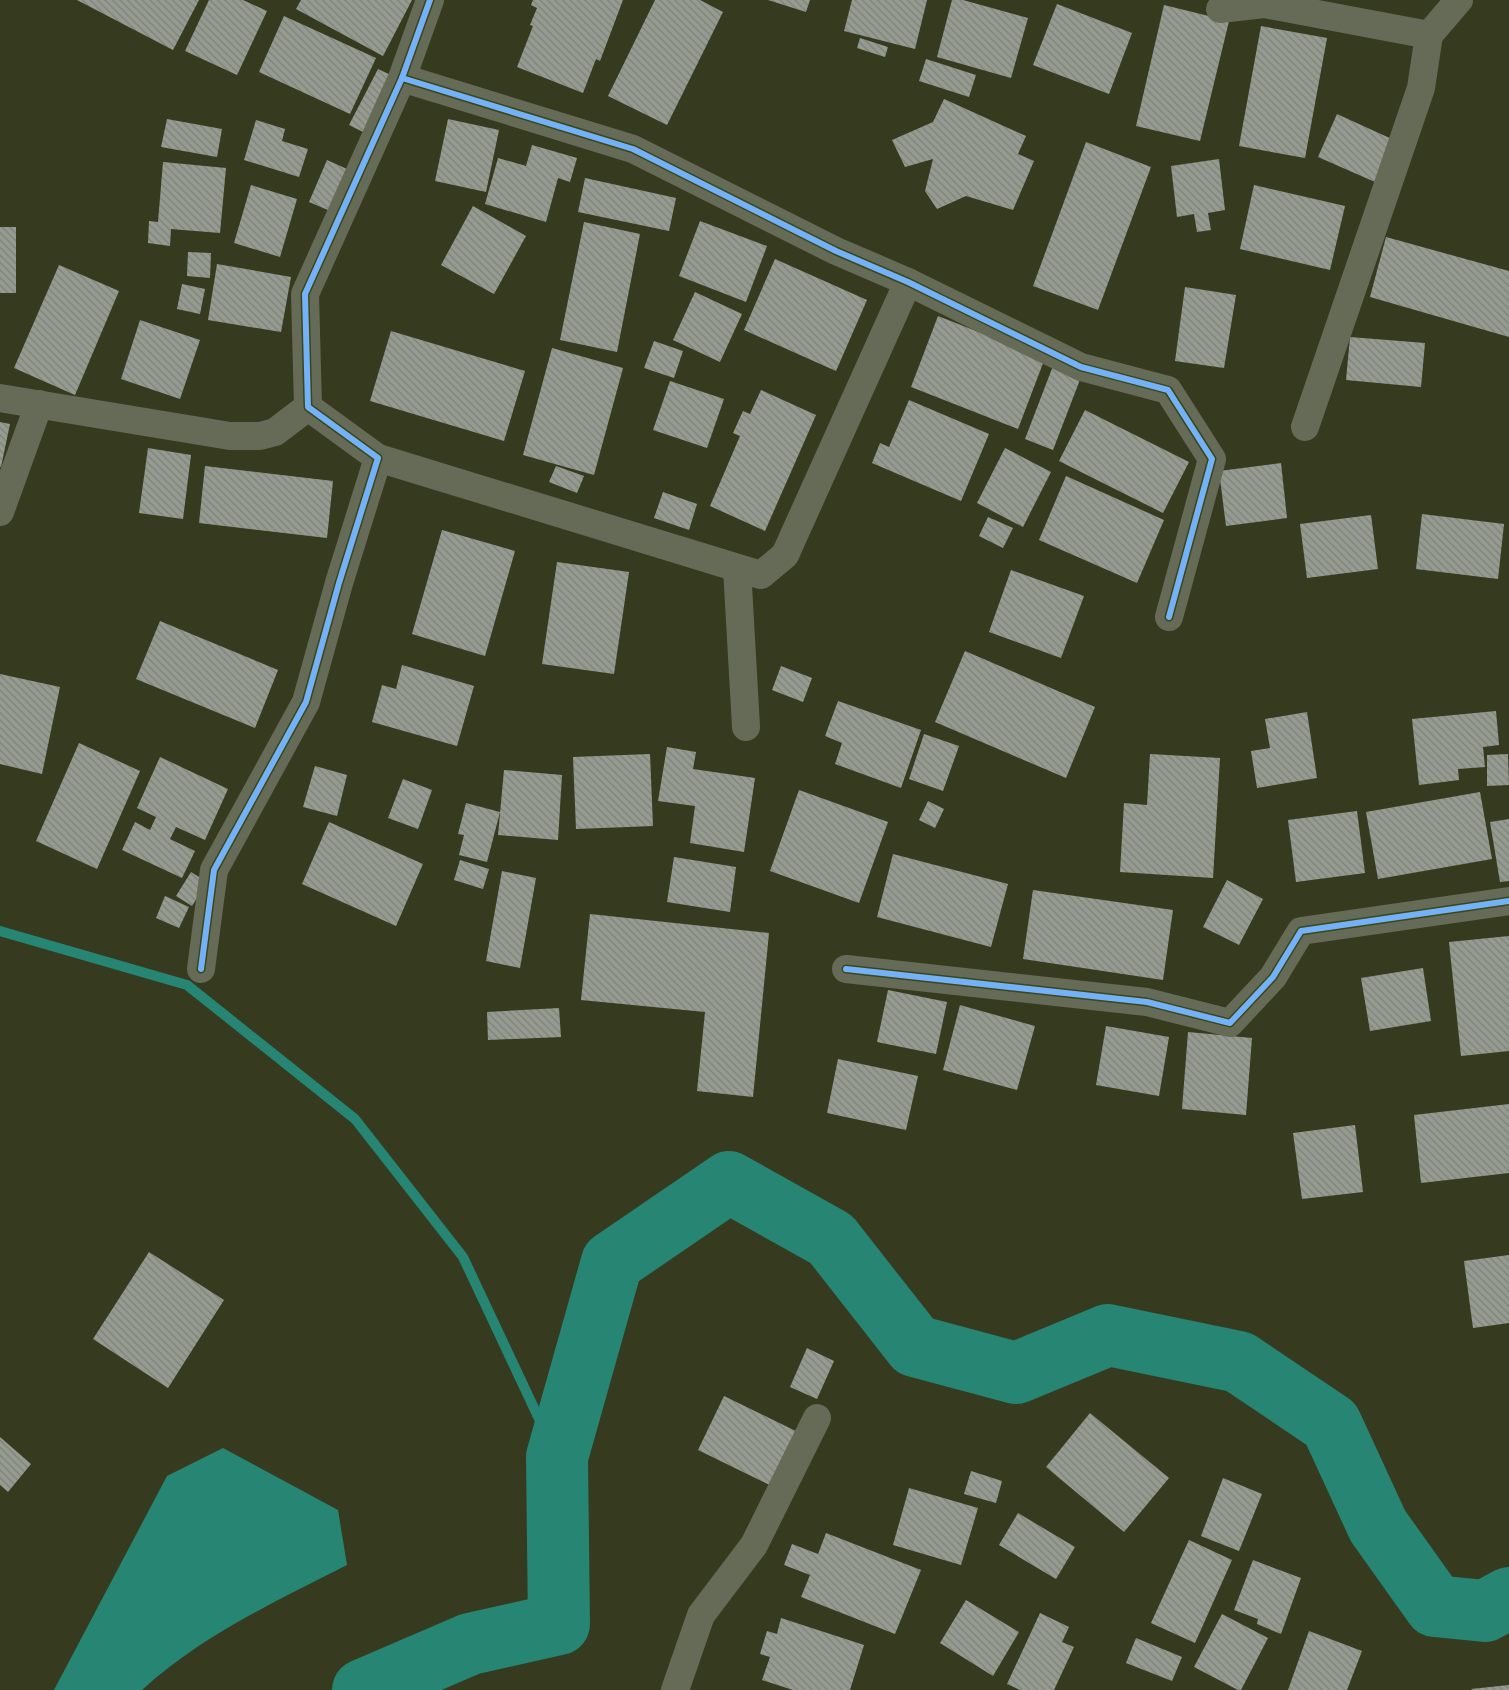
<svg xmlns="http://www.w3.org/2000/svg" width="1509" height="1690" font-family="Spectral,serif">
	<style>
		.water { fill: #268573 }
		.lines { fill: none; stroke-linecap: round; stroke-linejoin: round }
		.stream { stroke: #268573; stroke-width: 10 }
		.river { stroke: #268573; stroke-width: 62 }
		.building { fill: url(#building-back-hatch) }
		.minor { stroke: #666b57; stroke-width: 28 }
		.cycleway-casing { stroke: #3d4615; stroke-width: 9 }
		.cycleway { stroke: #73b2f8; stroke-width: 6 }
	</style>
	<defs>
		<pattern id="building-back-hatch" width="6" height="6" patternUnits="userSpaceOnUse" patternTransform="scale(1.25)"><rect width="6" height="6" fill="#969b92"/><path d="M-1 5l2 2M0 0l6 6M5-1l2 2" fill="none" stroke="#7d8279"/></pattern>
	</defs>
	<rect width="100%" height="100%" fill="#363b20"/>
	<path class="water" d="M223 1448 338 1510 347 1565C276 1601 201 1636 142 1690H54L167 1476Z"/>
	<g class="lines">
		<polyline class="stream" points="0,931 187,985 355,1119 463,1257 557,1457"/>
		<polyline class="river" points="363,1690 470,1644 559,1624 557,1457 612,1262 729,1182 831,1239 915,1346 1016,1373 1108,1335 1239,1362 1331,1424 1378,1526 1435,1606 1485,1611 1509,1598"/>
	</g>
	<g class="building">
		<polygon points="77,0 199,0 173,50"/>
		<polygon points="209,0 243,0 267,11 237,75 185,51"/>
		<polygon points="301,0 412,0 383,56 296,9"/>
		<polygon points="533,0 623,0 600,61 596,59 583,93 517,67 533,26 530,25 537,8 531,5"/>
		<polygon points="655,0 700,0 723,12 667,125 608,96"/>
		<polygon points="768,0 810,0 806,12"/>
		<polygon points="852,0 927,0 915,49 844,31"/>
		<polygon points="952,0 963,0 1028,18 1011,78 937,57"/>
		<polygon points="1057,4 1132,33 1109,94 1033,65"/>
		<polygon points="1164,5 1229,21 1200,141 1136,126"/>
		<polygon points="284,16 376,58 350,114 259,72"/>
		<polygon points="1261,26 1327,38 1305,158 1239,146"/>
		<polygon points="860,38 888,47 885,57 857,48"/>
		<polygon points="926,59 976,75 969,97 919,81"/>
		<polygon points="378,69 395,77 365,133 349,125"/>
		<polygon points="944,99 1026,136 1018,154 1034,161 1013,210 966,196 937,209 925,191 933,159 905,167 892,140 933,122"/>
		<polygon points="1337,114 1394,140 1375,182 1318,157"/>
		<polygon points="167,119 222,129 217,157 161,147"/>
		<polygon points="448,119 499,130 486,192 435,181"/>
		<polygon points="256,120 285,129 282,141 308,149 299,177 244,160"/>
		<polygon points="1086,142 1151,167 1098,310 1033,286"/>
		<polygon points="532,145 577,158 570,182 558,178 546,222 485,204 498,158 526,166"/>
		<polygon points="1219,159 1225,210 1208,213 1211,230 1197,232 1194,214 1177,217 1171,166"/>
		<polygon points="327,160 347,169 335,213 309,202"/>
		<polygon points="163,162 226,168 220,233 171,229 170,246 148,243 149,221 158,222"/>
		<polygon points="585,178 676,198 669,231 578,212"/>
		<polygon points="251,185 297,199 280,257 234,243"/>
		<polygon points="1254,185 1345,206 1330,270 1240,249"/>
		<polygon points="473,206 526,236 494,294 441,265"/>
		<polygon points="700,221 767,246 746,302 679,276"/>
		<polygon points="584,222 640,234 617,352 560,340"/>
		<rect x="0" y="227" width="16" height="66"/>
		<polygon points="1386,237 1509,271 1509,337 1370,297"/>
		<polygon points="188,252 211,253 210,278 187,276"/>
		<polygon points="775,259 867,300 836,371 744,330"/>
		<polygon points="217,264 291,277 281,332 208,320"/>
		<polygon points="59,265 119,291 75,395 14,368"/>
		<polygon points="182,284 205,289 200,314 177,309"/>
		<polygon points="1185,287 1236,295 1224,368 1175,361"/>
		<polygon points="695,292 742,314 720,362 673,340"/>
		<polygon points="938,316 1045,358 1018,429 911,387"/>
		<polygon points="140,320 200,340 180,399 121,379"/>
		<polygon points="391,331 525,371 504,441 370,401"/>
		<polygon points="1350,337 1425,343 1421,387 1346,380"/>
		<polygon points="654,341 683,351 674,378 644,368"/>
		<polygon points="552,348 623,368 594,475 523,455"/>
		<polygon points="1053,366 1081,377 1053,450 1025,439"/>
		<polygon points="670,381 724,399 707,448 653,430"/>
		<polygon points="761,390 816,415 765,531 710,506 740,436 733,433 743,411 750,414"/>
		<polygon points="909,400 989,434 961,501 872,463 880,443 889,447"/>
		<polygon points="1085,410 1189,462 1163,513 1059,461"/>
		<polygon points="0,422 10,424 1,467 0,467"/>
		<polygon points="148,448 191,455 183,519 139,513"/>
		<polygon points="1005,448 1051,472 1023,527 977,503"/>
		<polygon points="1281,463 1287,518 1226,526 1219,471"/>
		<polygon points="205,466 333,481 327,538 199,523"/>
		<polygon points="556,466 584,476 577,493 549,482"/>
		<polygon points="1066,476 1164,520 1137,583 1039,540"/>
		<polygon points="663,492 697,504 689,530 654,518"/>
		<polygon points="1422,514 1504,524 1498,579 1416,569"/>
		<polygon points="1371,515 1378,569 1307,578 1300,524"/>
		<polygon points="988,517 1013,528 1003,548 979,536"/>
		<polygon points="442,530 515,551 485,656 412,634"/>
		<polygon points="557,562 629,572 614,674 542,664"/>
		<polygon points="1011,570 1084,596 1061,658 989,632"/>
		<polygon points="160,621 278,670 255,728 136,679"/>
		<polygon points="965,651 1095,707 1066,778 935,722"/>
		<polygon points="402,665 474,686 457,746 372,722 382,685 396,689"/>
		<polygon points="781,666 812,678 803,702 772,690"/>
		<polygon points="0,674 60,687 42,774 0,764"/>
		<polygon points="838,701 921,730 901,788 835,764 842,743 825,736"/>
		<polygon points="1496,711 1499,745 1483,747 1485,767 1458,769 1459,780 1419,785 1412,719"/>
		<polygon points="1307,712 1317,778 1257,788 1251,751 1270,748 1265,719"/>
		<polygon points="924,734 959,746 943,791 909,779"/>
		<polygon points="79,743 140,771 97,869 36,841"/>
		<polygon points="667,747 696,752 693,769 755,778 744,852 690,843 695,806 658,801"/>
		<polygon points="650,754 653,826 576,829 573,757"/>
		<polygon points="1150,754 1220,758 1213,878 1120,872 1124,803 1147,805"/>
		<polygon points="1508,754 1509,785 1487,786 1487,755"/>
		<polygon points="160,757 228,789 205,840 176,827 170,839 195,851 182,878 122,850 135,822 150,830 156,817 137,808"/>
		<polygon points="315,766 347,775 337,816 303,807"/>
		<polygon points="504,770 562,775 558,840 498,835"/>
		<polygon points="403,779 432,790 418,829 388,818"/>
		<polygon points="799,790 888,822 859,903 770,871"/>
		<polygon points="1480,792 1492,859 1378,879 1366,812"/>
		<polygon points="928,801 944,809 935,828 919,820"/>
		<polygon points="466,803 500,812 487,862 459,855 464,835 458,834"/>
		<polygon points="1357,811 1365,873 1296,882 1288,820"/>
		<polygon points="1509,819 1509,881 1500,882 1490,822"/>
		<polygon points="329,822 423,864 396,926 302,884"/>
		<polygon points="893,854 1008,884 991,947 877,917"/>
		<polygon points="674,857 736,867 730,912 667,902"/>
		<polygon points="460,860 489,869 483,889 454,880"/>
		<polygon points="502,871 536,878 520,968 486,961"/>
		<polygon points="191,872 207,882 192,906 176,896"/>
		<polygon points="1227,880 1263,899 1239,945 1203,927"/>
		<polygon points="1033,890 1173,910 1163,980 1023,959"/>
		<polygon points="165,896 189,907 179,928 156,918"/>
		<polygon points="590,914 769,933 753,1097 697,1091 705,1012 581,1000"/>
		<polygon points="1509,936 1509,1051 1461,1056 1449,942"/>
		<polygon points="1423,968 1431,1021 1370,1031 1361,978"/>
		<polygon points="888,990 947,1002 936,1054 877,1042"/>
		<polygon points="960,1005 1035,1026 1017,1090 943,1070"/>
		<polygon points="559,1008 561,1037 488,1040 487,1012"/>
		<polygon points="1106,1026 1169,1037 1159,1096 1096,1085"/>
		<polygon points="1188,1032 1252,1038 1246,1115 1182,1109"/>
		<polygon points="838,1059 918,1076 906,1130 827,1113"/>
		<polygon points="1509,1104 1509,1173 1421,1183 1414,1115"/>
		<polygon points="1355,1125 1363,1192 1302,1199 1293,1133"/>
		<polygon points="149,1252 224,1300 168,1388 93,1339"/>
		<polygon points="1509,1255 1509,1323 1473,1328 1464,1261"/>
		<polygon points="807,1348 834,1361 817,1399 790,1387"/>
		<polygon points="724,1396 808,1437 782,1491 698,1450"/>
		<polygon points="1090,1413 1169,1478 1124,1532 1046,1467"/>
		<polygon points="0,1437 31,1464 8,1492 0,1485"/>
		<polygon points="971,1471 1002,1481 996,1503 964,1494"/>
		<polygon points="1223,1478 1262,1494 1239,1551 1201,1536"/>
		<polygon points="909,1488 978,1508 961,1565 893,1545"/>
		<polygon points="1018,1513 1075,1547 1056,1579 999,1545"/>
		<polygon points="826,1533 921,1570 895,1634 801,1597 810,1575 784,1565 792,1544 818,1554"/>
		<polygon points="1189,1540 1232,1560 1195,1643 1151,1623"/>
		<polygon points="1253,1560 1301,1578 1281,1634 1257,1624 1258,1619 1234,1610"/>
		<polygon points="966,1600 1019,1632 993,1676 940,1643"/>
		<polygon points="1040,1613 1069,1627 1062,1642 1074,1647 1054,1690 1020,1690 1007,1684"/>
		<polygon points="1222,1614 1268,1638 1241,1690 1238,1690 1194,1667"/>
		<polygon points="781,1618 864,1645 850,1690 793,1690 762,1680 770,1657 760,1654 767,1631 777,1634"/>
		<polygon points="1309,1631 1362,1651 1347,1690 1288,1690"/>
		<polygon points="1136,1638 1182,1657 1172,1681 1126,1663"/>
		<polygon points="1509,1685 1509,1690 1472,1690 1471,1689"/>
	</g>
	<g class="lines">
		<g class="minor">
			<polyline points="1220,9 1264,4 1429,35"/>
			<polyline points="402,78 633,149 836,251 908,282 1081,367 1168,390 1212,459 1169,617"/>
			<polyline points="0,398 230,436 260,436 275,432 308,407"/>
			<polyline points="1305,427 1421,88 1429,35 1459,0"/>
			<polyline points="378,458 761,575 785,555 908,282"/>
			<polyline points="0,512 39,404"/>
			<polyline points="737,568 746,727"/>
			<polyline points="201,969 214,870 306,702 339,583 378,458 308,407 305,294 402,78 430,0"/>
			<polyline points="846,969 1147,1002 1230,1023 1273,977 1301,931 1509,901"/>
			<polyline points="675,1690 701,1615 754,1545 817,1418"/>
		</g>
		<defs>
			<g id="cycleway">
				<polyline points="402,78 633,149 836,251 908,282 1081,367 1168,390 1212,459 1169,617"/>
				<polyline points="201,969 214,870 306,702 339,583 378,458 308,407 305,294 402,78 430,0"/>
				<polyline points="846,969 1147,1002 1230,1023 1273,977 1301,931 1509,901"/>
			</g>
		</defs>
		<use href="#cycleway" class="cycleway-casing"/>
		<use href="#cycleway" class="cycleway"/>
	</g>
</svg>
